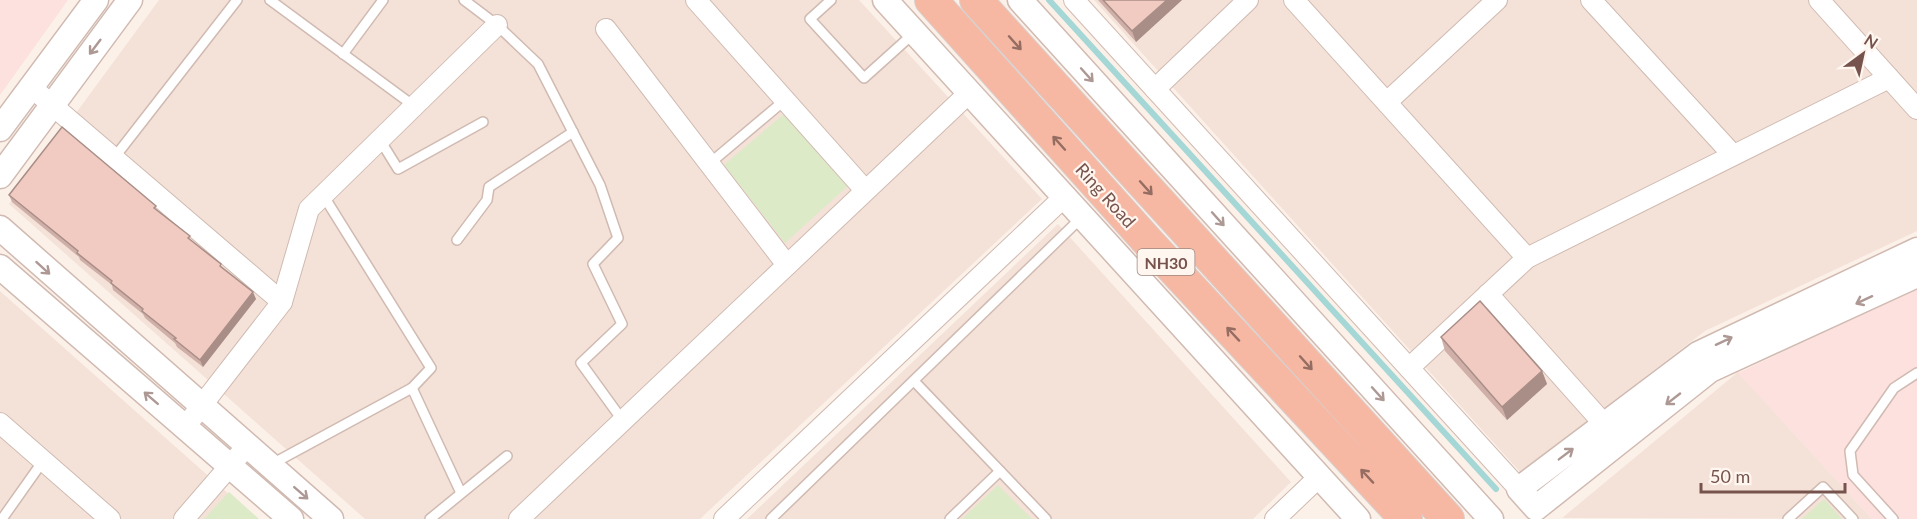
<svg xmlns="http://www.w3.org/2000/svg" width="1917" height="519" font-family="Lato,sans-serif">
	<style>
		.residential { fill: #f4e2d8 }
		.commercial { fill: #fce1de }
		.green { fill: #dceac7 }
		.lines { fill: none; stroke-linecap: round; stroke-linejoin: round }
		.stream { stroke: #a4d7d5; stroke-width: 6 }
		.service-casing { stroke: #d0bab1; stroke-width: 12 }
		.minor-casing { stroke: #d0bab1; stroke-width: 22 }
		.tertiary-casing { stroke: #d0bab1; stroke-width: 27 }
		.trunk-casing { stroke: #d9cfcd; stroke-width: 34 }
		.service { stroke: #fff; stroke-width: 9 }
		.minor { stroke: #fff; stroke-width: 20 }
		.tertiary { stroke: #fff; stroke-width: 24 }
		.trunk { stroke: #f6b8a3; stroke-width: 32 }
		.wall { fill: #cfafa7 }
		.shaded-wall { fill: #a98e88 }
		.building { fill: #f1cbc2; stroke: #a98e88; stroke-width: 1.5 }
		.oneway { stroke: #966d62 }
		.oneway2 { stroke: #ad9894 }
		.labels { text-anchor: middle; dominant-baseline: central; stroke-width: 4.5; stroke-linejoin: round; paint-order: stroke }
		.shield { fill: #fff6f0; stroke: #9f857e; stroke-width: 1.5 }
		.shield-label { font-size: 16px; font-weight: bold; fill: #76544d }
		.street-label { font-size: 18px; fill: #76544d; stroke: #fff6f0 }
	</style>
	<rect width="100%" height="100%" fill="#fcf1e9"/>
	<g class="residential">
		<polygon points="159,0 859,0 1042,199 700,519 365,519 9,204"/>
		<polygon points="1094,0 1917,0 1917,231 1705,331 1520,472"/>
		<polygon points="1058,224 1291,482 1253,519 747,519"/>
		<polygon points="0,291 257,519 0,519"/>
		<polygon points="1738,372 1872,519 1562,518"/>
	</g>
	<g class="commercial">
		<polygon points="0,0 68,0 0,95"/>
		<polygon points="1917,289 1917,519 1872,519 1738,373"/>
	</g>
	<g class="green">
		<polygon points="785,113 849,185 785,243 724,165"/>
		<polygon points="998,485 1032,519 962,519"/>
		<polygon points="229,492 259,519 204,519"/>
		<polygon points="1824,499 1842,519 1802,519"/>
	</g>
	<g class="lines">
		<polyline class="stream" points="1049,0 1496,489"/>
		<defs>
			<g id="service">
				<polyline points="270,0 414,106"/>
				<polyline points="464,0 497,25 538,64 600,185 618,238 593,264 622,324 581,363 623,421"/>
				<polyline points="831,0 810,19 864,78 914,33"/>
				<polyline points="343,54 383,0"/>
				<polyline points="380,140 398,169 483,122"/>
				<polyline points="114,158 237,0"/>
				<polyline points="709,164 785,100"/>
				<polyline points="457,240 487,200 489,187 573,132"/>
				<polyline points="914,381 1046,519"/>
				<polyline points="412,388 461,493"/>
				<polyline points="272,464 412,388 431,368 323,195"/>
				<polyline points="2,519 43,461"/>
				<polyline points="430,519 507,456"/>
				<polyline points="771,519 1081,218"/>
				<polyline points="950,519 1000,471"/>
				<polyline points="1788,519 1823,487 1853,519"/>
				<polyline points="1893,519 1853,475 1850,451 1894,388 1917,373"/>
			</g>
			<g id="minor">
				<polyline points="696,0 865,190"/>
				<polyline points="1074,0 1519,489"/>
				<polyline points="1294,0 1527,258"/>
				<polyline points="1591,0 1733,155"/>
				<polyline points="1819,0 1917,109"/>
				<polyline points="606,29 787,265"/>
				<polyline points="31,87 282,302"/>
				<polyline points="1155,89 1248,0"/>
				<polyline points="1387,102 1497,0"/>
				<polyline points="1488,294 1604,424"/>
				<polyline points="1409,368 1527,258 1889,78"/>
				<polyline points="0,423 110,519"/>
				<polyline points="185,427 282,302 309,209 497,25"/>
				<polyline points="184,519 247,446"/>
				<polyline points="519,519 969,93"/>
				<polyline points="724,519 1064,197"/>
				<polyline points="1275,519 1319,477"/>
			</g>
			<g id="tertiary">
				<polyline points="885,0 1358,519"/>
				<polyline points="1020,0 1491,519"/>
				<polyline points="0,129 96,0"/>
				<polyline points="0,176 130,0"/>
				<polyline points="0,228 331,519"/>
				<polyline points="1917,250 1698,354 1519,489 1536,508 1710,370 1917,275"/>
				<polyline points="0,267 291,519"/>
			</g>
			<g id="trunk">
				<polyline points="931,0 1149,243 1406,519"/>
				<polyline points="976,0 1448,519"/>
			</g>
		</defs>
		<use href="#service" class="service-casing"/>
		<use href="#minor" class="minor-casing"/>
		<use href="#tertiary" class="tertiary-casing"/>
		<use href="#trunk" class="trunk-casing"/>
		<use href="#service" class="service"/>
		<use href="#minor" class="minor"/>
		<use href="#tertiary" class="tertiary"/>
		<use href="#trunk" class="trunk"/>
	</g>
	<g class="wall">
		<polygon points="1098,0 1182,0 1136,42"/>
		<polygon points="9,195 158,211 223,268 256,299 203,367 177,347 175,343 145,318 143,314 113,290 112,285 80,260 79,257 12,202"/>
		<polygon points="1441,337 1542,371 1547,384 1507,420 1445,351"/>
	</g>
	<g class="shaded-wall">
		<polygon points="1167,0 1182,0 1136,42 1132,31"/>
		<polygon points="253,292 256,299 203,367 200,360"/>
		<polygon points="1542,371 1547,384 1507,420 1502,407"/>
	</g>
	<g class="building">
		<polygon points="1103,0 1167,0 1132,31"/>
		<polygon points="62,127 156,206 154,208 190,236 188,238 221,264 220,266 253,292 200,360 174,339 176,338 142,311 143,309 111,283 112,281 77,253 78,251 9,195"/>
		<polygon points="1480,301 1542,371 1502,407 1441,337"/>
	</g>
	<defs><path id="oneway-shaft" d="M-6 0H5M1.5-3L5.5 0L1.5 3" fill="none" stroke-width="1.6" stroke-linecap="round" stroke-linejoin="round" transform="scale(1.5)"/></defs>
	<g class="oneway">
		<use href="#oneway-shaft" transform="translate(1015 43) rotate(48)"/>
		<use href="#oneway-shaft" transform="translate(1059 143) rotate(-132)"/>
		<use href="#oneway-shaft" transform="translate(1146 188) rotate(48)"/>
		<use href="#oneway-shaft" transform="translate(1233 334) rotate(-133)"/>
		<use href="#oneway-shaft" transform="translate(1306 363) rotate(48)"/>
		<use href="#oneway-shaft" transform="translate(1367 476) rotate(-133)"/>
	</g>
	<g class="oneway2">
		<use href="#oneway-shaft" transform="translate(95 47) rotate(127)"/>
		<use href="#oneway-shaft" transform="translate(1087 75) rotate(48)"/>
		<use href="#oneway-shaft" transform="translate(1218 219) rotate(48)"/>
		<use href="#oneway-shaft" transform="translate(43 268) rotate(42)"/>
		<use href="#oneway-shaft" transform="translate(1864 300) rotate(155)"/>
		<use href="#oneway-shaft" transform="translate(1724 341) rotate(-25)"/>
		<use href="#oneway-shaft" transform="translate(1378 394) rotate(48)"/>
		<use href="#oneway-shaft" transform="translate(151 398) rotate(-139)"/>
		<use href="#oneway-shaft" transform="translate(1673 399) rotate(142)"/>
		<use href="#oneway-shaft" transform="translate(1566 454) rotate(-37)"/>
		<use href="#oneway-shaft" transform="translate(301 493) rotate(41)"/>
	</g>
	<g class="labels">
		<rect class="shield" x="1137.5" y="249" width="57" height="26" rx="4.5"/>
		<g class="shield-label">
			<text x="1166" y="262">NH30</text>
		</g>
		<g class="street-label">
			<text transform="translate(1106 195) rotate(48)">Ring Road</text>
		</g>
	</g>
	<g transform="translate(1863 54) rotate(33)" stroke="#fff6f0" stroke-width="4.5" paint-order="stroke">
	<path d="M0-4.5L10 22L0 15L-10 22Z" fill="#76544d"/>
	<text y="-9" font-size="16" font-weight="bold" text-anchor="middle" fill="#76544d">N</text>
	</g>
	<path d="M1701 483v9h144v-9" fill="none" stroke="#76544d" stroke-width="3"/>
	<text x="1710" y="483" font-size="18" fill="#76544d" stroke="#fff6f0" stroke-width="4.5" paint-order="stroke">50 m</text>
</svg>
